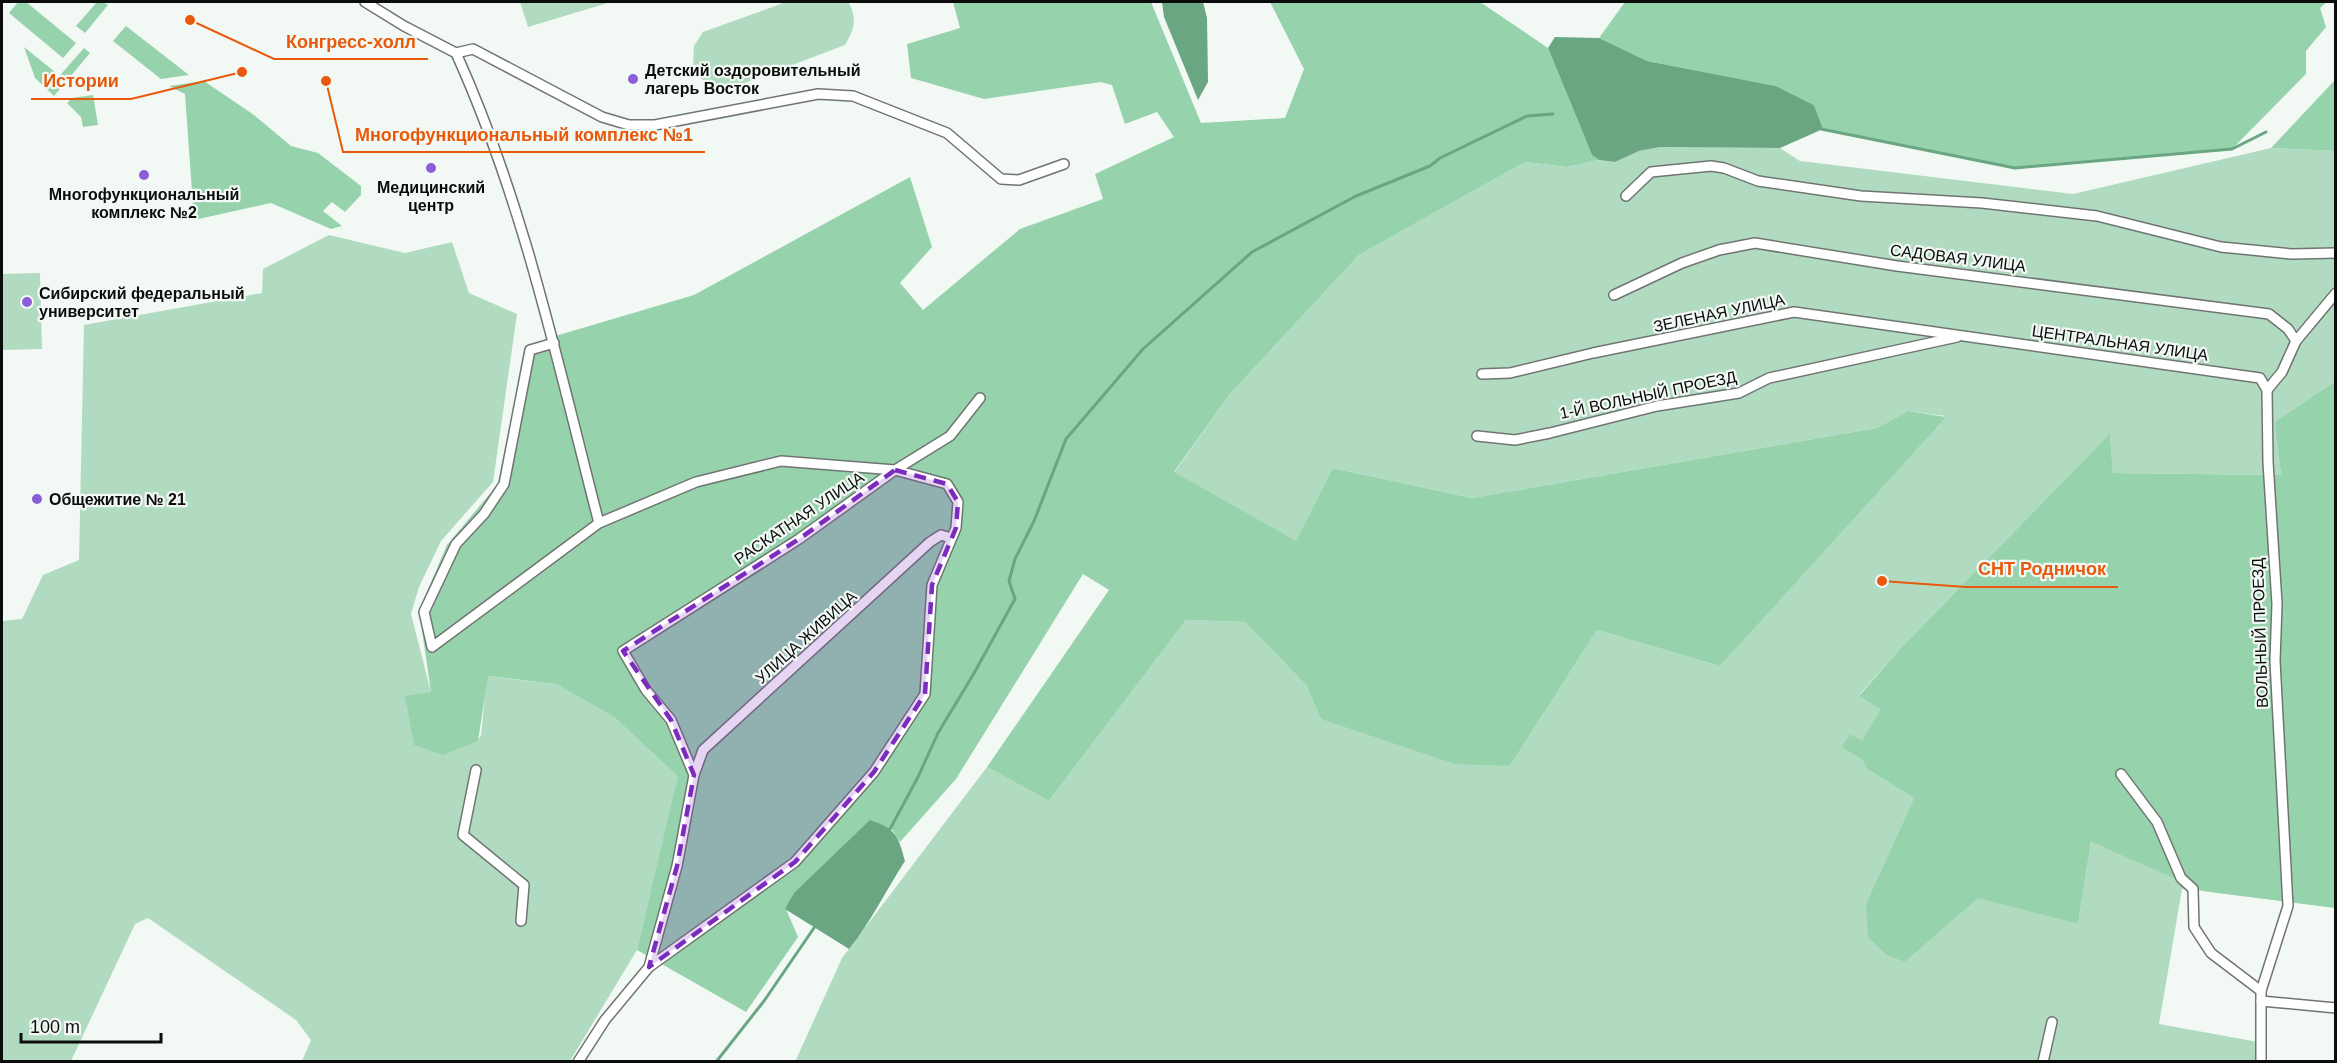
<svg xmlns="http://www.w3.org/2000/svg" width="2337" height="1063" font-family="Helvetica,sans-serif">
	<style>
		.green { fill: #b1dbc0 }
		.forest { fill: #96d3ad }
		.water { fill: #6aa682 }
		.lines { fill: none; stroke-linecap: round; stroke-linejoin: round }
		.stream { stroke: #6aa682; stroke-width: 3 }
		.minor-casing { stroke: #707572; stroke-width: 12 }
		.minor { stroke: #fff; stroke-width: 9 }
		.marked { fill: #7b2cbf; fill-opacity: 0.2; stroke: #7b2cbf; stroke-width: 4.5; stroke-dasharray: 12 8; stroke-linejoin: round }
		.poi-dot { fill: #8b5dd6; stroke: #f2f8f4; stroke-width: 2 }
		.labels { text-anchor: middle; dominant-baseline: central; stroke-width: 4.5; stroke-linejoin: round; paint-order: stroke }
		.poi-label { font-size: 16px; font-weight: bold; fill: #0b0d0c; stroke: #f2f8f4; text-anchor: start }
		.street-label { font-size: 16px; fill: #0b0d0c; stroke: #f2f8f4 }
		.leader { fill: none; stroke: #e8590c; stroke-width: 2 }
		.callout-dot { fill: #e8590c; stroke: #f2f8f4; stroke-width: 2 }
		.callout-label { font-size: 18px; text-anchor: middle; font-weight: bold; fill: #e8590c; stroke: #f2f8f4; stroke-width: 4.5; stroke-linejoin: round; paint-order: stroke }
	</style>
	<rect width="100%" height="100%" fill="#f2f8f4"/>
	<g class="green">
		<polygon points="520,2 611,2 528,27"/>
		<path d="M786 2H848C858 18 854 30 845 45L721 92 697 76 693 64 694 46 703 32Z"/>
		<polygon points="1660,147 1780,148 1800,161 2073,194 2271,148 2335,151 2335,381 2276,422 2281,475 2113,473 2110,435 1900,649 1859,695 1882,709 1862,742 1867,769 1914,798 1866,903 1905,962 1978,897 2078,924 2091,842 2202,891 2182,889 2159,1024 2258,1042 2256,1061 795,1062 842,958 987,767 1049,801 1186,620 1245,622 1306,685 1321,719 1510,766 1597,630 1720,666 1945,416 1908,411 1877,428 1472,498 1333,468 1296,542 1174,473 1229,395 1359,255 1525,162 1567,167 1599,160 1615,162 1639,151"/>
		<polygon points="329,235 405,253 452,242 469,293 517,314 493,482 441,541 419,587 411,614 431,692 478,740 481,735 487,676 556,684 614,717 679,776 637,950 570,1061 302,1061 311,1040 296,1020 148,918 135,924 71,1061 2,1062 2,621 22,619 43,575 79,560 84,325 262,293 263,269"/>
		<polygon points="40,273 42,349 2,350 2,274"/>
	</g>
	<g class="forest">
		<polygon points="18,2 26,2 76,43 63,58 9,13"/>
		<polygon points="97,2 103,2 108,5 85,33 76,26"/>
		<polygon points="953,2 1151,2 1201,123 1285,118 1304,69 1270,2 1480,2 1548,48 1592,155 1599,160 1567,167 1525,162 1359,255 1229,395 1174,472 1296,541 1333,468 1472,498 1877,428 1908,411 1946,417 1720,666 1597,630 1510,766 1455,764 1321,719 1306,685 1245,622 1186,620 1049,801 987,767 1109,590 1083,574 956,779 900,842 891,828 794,893 786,909 798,937 746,1012 637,950 678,776 614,717 556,684 488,676 478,741 443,755 414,745 405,696 431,692 419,610 447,545 498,484 525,348 552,337 694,295 910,177 932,247 900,283 923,310 1020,229 1103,199 1095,174 1174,137 1157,112 1125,124 1112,85 1101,82 984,99 911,78 907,44 960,28"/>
		<polygon points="1625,2 2327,2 2320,8 2326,27 2306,51 2306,74 2232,149 2015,168 1823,129 1814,105 1776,86 1647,61 1599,38"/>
		<polygon points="126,26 189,75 161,79 113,41"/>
		<polygon points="24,47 55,72 50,78 55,81 84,48 90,53 54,96 35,78"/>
		<polygon points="2335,80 2335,151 2271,148"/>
		<polygon points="204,81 254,115 291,146 318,153 361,186 361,195 345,212 332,202 323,211 342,226 331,229 271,203 194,220 185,94 169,86"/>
		<polygon points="93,95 98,125 83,127 81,117 67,103 72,98"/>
		<polygon points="2335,381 2335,908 2202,891 2091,842 2078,924 1978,898 1905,962 1887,955 1868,937 1866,903 1914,798 1867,769 1863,760 1842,747 1850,734 1862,741 1881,709 1859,696 1900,649 2110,434 2113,473 2281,475 2275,422"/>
	</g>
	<g class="water">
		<polygon points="1162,2 1203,2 1207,18 1208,82 1198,100 1164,17"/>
		<polygon points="1555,37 1599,38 1647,61 1776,86 1814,105 1823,129 1780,148 1660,147 1639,151 1615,162 1599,160 1592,155 1548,48"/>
		<path d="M870 820C896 829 898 835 905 861 886 890 871 922 849 949L785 909 794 893Z"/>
	</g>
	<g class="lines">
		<g class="stream">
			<polyline points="1821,129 2015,168 2232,149 2266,132"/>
			<polyline points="890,829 918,777 938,733 973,675 1015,599 1009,581 1015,559 1034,521 1066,439 1143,349 1252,252 1356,196 1430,166 1440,158 1527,116 1553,114"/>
			<polyline points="716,1062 764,1001 816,925"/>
		</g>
		<defs>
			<g id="minor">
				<path d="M365 2 404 26 456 53C524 203 558 365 599 523"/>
				<polyline points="456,53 473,49 602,117 629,125 655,125 818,94 853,96 947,133 1001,179 1019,180 1064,164"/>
				<polyline points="1626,196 1651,172 1711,166 1724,168 1758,181 1861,196 1982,203 2097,216 2221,247 2292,254 2336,253"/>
				<polyline points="1614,295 1682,263 1719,250 1755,243 1897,266 2269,314 2288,329 2296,341"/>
				<polyline points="554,343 530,350 504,484 484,514 456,544 424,612 432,647 599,523 696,482 781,461 895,470 947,484 958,502 956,528 932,585 925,694 874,772 795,862 649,967"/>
				<polyline points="1482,374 1510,373 1593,353 1794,312 2260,378 2267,390"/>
				<polyline points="1477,436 1515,440 1550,433 1657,406 1739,393 1769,378 1957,337"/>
				<polyline points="476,770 463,835 524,885 521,921"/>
				<polyline points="2121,774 2157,822 2181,878 2193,889 2194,927 2211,953 2261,991"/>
				<polyline points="694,775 703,750 930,542 941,535 951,538"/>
				<polyline points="2261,1001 2336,1008"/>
				<polyline points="578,1062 605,1020 649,967 677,866 694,775 671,720 646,690 623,651 799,539 895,470 950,436 980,398"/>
				<polyline points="2043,1062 2052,1022"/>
				<polyline points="2261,1062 2261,991 2288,906 2275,661 2277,604 2268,462 2267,390 2282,372 2296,341 2336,293"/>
			</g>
		</defs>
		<use href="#minor" class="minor-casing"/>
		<use href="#minor" class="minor"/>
	</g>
	<path class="marked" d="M895 470 947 484 958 502 956 528 932 585 925 694 874 772 795 862 649 967 677 866 694 775 671 720 623 651 799 539Z"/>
	<g class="poi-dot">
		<circle cx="633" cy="79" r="6"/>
		<circle cx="431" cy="168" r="6"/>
		<circle cx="144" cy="175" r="6"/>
		<circle cx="27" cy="302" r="6"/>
		<circle cx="37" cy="499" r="6"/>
	</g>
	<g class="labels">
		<g class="poi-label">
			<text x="645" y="70">Детский оздоровительный<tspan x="645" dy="18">лагерь Восток</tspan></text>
			<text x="431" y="187" text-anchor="middle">Медицинский<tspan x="431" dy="18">центр</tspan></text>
			<text x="144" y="194" text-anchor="middle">Многофункциональный<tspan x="144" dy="18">комплекс №2</tspan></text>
			<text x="39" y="293">Сибирский федеральный<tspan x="39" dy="18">университет</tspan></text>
			<text x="49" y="499">Общежитие № 21</text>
		</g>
		<g class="street-label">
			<text transform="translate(1958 258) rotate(7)">САДОВАЯ УЛИЦА</text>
			<text transform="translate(1719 313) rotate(-12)">ЗЕЛЕНАЯ УЛИЦА</text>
			<text transform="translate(2120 343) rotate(8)">ЦЕНТРАЛЬНАЯ УЛИЦА</text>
			<text transform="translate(1648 395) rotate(-12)">1-Й ВОЛЬНЫЙ ПРОЕЗД</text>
			<text transform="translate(799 518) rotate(-34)">РАСКАТНАЯ УЛИЦА</text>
			<text transform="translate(2260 633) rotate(-92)">ВОЛЬНЫЙ ПРОЕЗД</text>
			<text transform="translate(806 637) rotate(-42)">УЛИЦА ЖИВИЦА</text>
		</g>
	</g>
	<path class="leader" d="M190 20L274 59H428M242 72L131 99H31M326 81L343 152H705M1882 581L1966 587H2118"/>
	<g class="callout-dot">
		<circle cx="190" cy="20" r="6"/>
		<circle cx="242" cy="72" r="6"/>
		<circle cx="326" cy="81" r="6"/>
		<circle cx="1882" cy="581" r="6"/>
	</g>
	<g class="callout-label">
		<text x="351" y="48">Конгресс-холл</text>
		<text x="81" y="87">Истории</text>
		<text x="524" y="141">Многофункциональный комплекс №1</text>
		<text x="2042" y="575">СНТ Родничок</text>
	</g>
	<rect width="2337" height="1063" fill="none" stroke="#0b0d0c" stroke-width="6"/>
	<path d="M21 1033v9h140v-9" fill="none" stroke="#0b0d0c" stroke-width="3"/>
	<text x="30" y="1033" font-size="18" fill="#0b0d0c" stroke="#f2f8f4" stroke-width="4.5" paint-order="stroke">100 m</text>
</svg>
